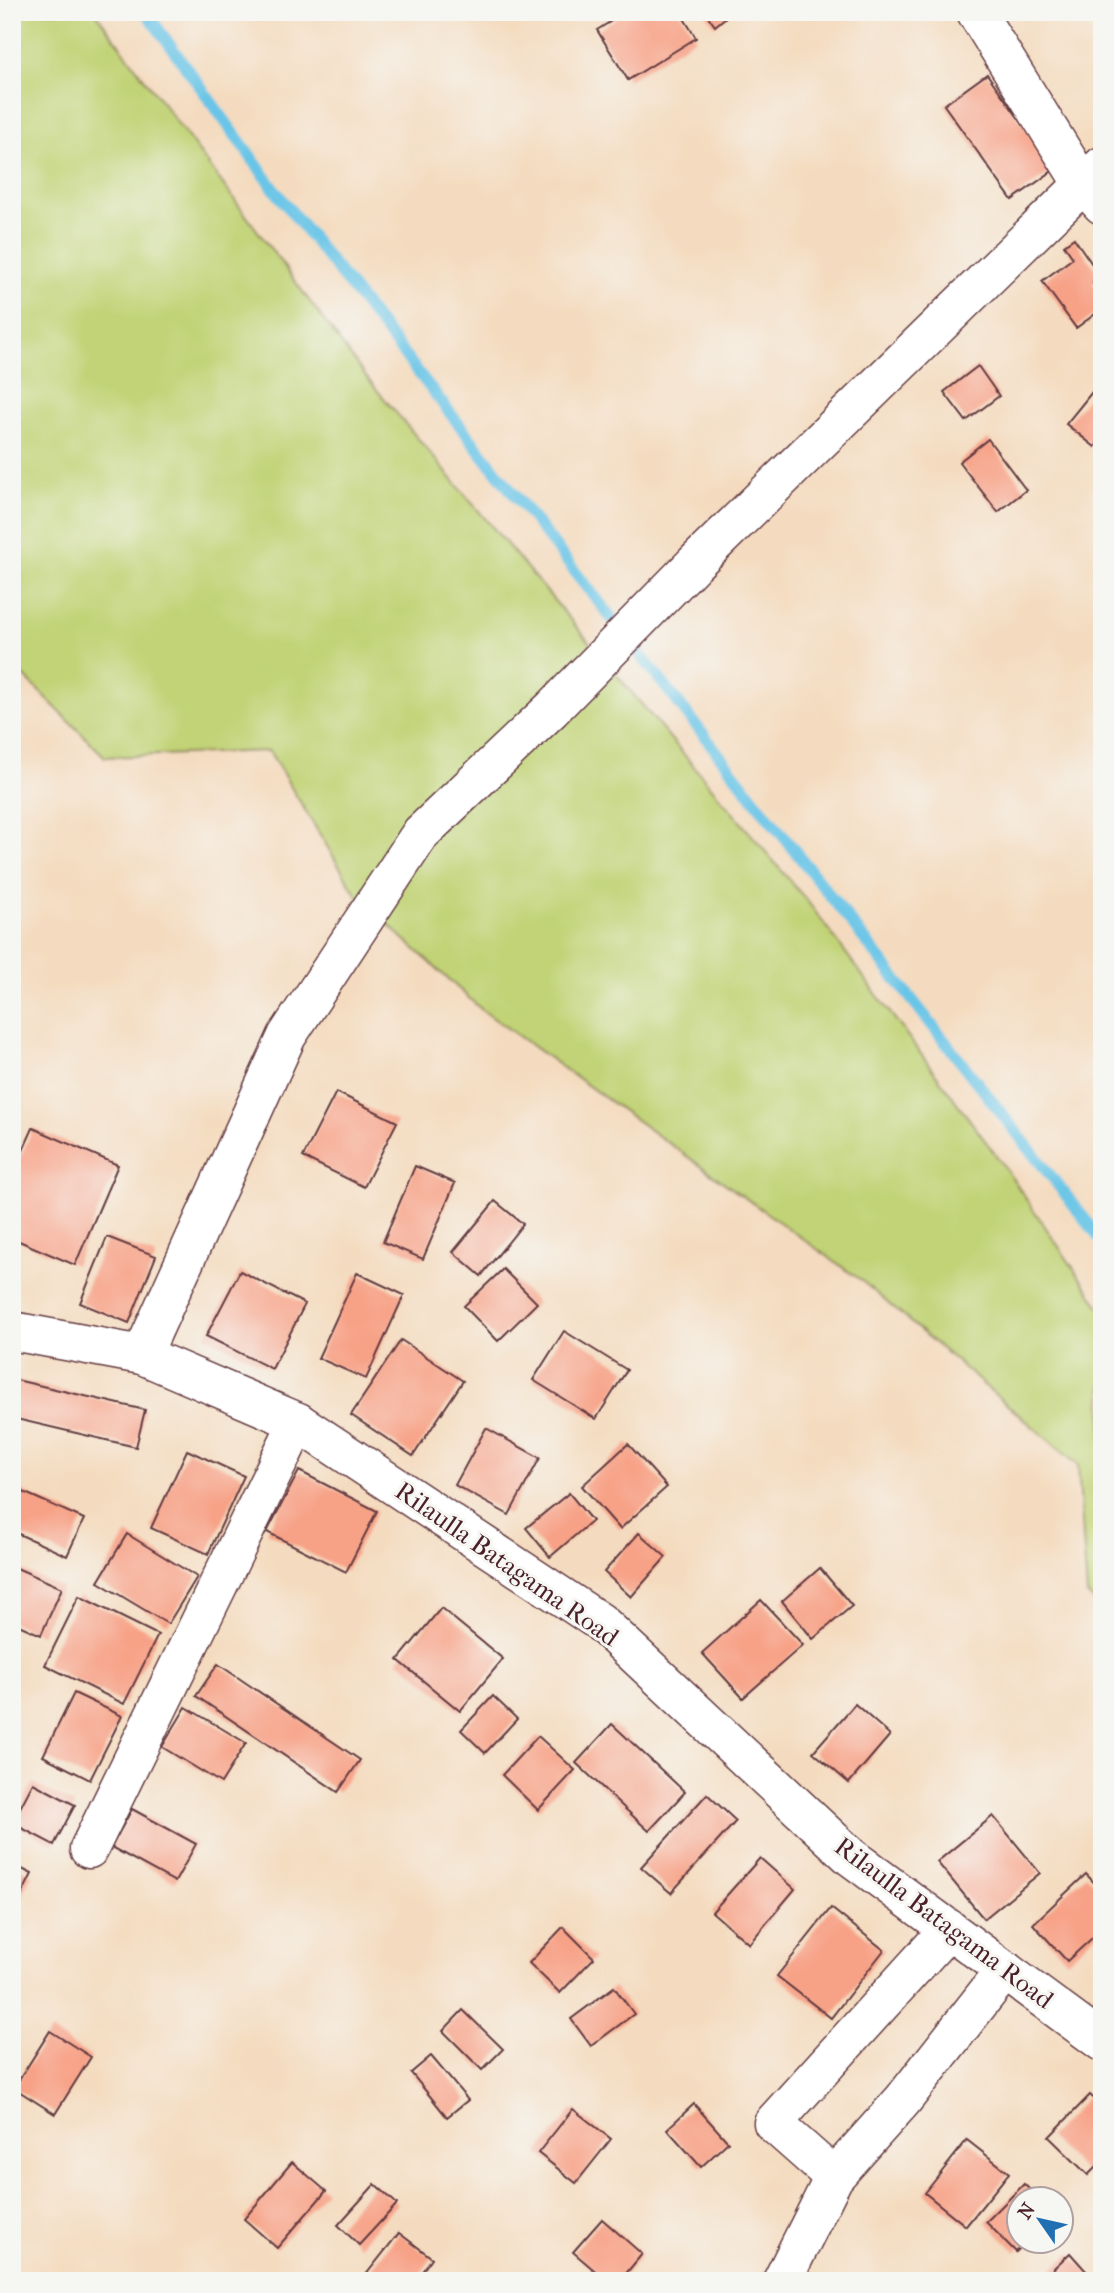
<svg xmlns="http://www.w3.org/2000/svg" width="1114" height="2293" font-family="'IM FELL French Canon',serif">
	<style>
		.green { fill: #c1d376; stroke: #867950; stroke-width: 2 }
		.lines { fill: none; stroke-linecap: round; stroke-linejoin: round }
		.stream { stroke: #69c5e7; stroke-width: 12 }
		.building { fill: #f7a287 }
		.minor-casing { stroke: #643b41; stroke-width: 41 }
		.minor { stroke: #fff; stroke-width: 38 }
		.labels { text-anchor: middle; dominant-baseline: central; stroke-width: 6; stroke-linejoin: round; paint-order: stroke }
		.street-label { font-size: 26px; fill: #4a1f2b; stroke: #f6f6f2 }
	</style>
	<rect width="100%" height="100%" fill="#f6f6f2"/>
	<filter id="ink" filterUnits="userSpaceOnUse"><feTurbulence type="fractalNoise" baseFrequency=".0143" numOctaves="2"/><feDisplacementMap in="SourceGraphic" scale="14" xChannelSelector="R" yChannelSelector="G"/><feConvolveMatrix kernelMatrix="1 2 1 2 8 2 1 2 1" color-interpolation-filters="sRGB"/></filter>
	<filter id="wash" filterUnits="userSpaceOnUse"><feTurbulence type="fractalNoise" baseFrequency=".00686" numOctaves="4" result="noise"/><feDisplacementMap in="SourceGraphic" scale="28" xChannelSelector="R" yChannelSelector="G"/><feGaussianBlur stdDeviation="1.57" result="paint"/><feColorMatrix in="noise" values="0 0 0 0 0 0 0 0 0 0 0 0 0 0 0 0 0 1.4 0 .05"/><feComposite in="paint" operator="in"/></filter>
	<g filter="url(#wash)">
		<rect width="100%" height="100%" fill="#f4dbbf"/>
		<polygon class="green" points="12,12 95,12 366,377 808,902 1001,1162 1102,1310 1102,1609 1087,1594 1078,1465 862,1281 482,1010 358,897 269,751 105,757 12,664"/>
		<g class="lines">
			<polyline class="stream" points="146,12 280,197 1102,1241"/>
		</g>
		<g id="blocks">
			<g class="building">
				<polygon points="626,12 680,12 696,38 628,80 597,30"/>
				<polygon points="705,12 732,12 715,26"/>
				<polygon points="987,74 1055,169 1012,200 944,105"/>
				<polygon points="1074,238 1101,277 1093,283 1102,295 1102,309 1076,328 1042,281 1073,258 1064,245"/>
				<polygon points="978,366 999,396 966,421 944,392"/>
				<polygon points="1096,387 1102,392 1102,438 1095,447 1066,424"/>
				<polygon points="988,439 1026,490 998,512 959,462"/>
				<polygon points="336,1092 397,1122 364,1187 303,1157"/>
				<polygon points="33,1128 118,1165 75,1265 12,1238 12,1175"/>
				<polygon points="415,1166 455,1183 423,1259 383,1242"/>
				<polygon points="495,1201 523,1224 481,1276 453,1252"/>
				<polygon points="107,1237 156,1256 129,1323 80,1303"/>
				<polygon points="503,1269 537,1303 498,1341 464,1306"/>
				<polygon points="240,1271 305,1304 272,1369 206,1336"/>
				<polygon points="357,1273 404,1295 366,1379 318,1358"/>
				<polygon points="564,1331 627,1370 596,1419 533,1380"/>
				<polygon points="401,1340 463,1381 413,1456 351,1415"/>
				<polygon points="12,1379 145,1410 136,1447 12,1418"/>
				<polygon points="486,1428 540,1458 509,1515 455,1485"/>
				<polygon points="628,1444 667,1487 620,1529 582,1486"/>
				<polygon points="187,1450 244,1476 208,1554 151,1528"/>
				<polygon points="299,1471 377,1511 346,1572 267,1532"/>
				<polygon points="12,1487 84,1519 67,1556 12,1531"/>
				<polygon points="569,1493 592,1521 550,1557 526,1528"/>
				<polygon points="639,1533 666,1557 631,1597 604,1572"/>
				<polygon points="127,1534 197,1577 168,1624 98,1582"/>
				<polygon points="12,1566 62,1588 41,1635 12,1622"/>
				<polygon points="820,1568 852,1606 813,1639 782,1601"/>
				<polygon points="79,1596 158,1635 124,1704 45,1665"/>
				<polygon points="761,1600 803,1645 743,1698 702,1653"/>
				<polygon points="441,1608 503,1659 460,1711 398,1660"/>
				<polygon points="218,1664 360,1760 338,1792 196,1696"/>
				<polygon points="74,1693 122,1716 90,1780 43,1756"/>
				<polygon points="493,1696 517,1719 485,1753 461,1730"/>
				<polygon points="855,1704 890,1735 849,1783 813,1752"/>
				<polygon points="186,1707 246,1743 221,1783 162,1747"/>
				<polygon points="612,1724 685,1792 649,1831 576,1763"/>
				<polygon points="538,1736 575,1770 538,1810 502,1775"/>
				<polygon points="33,1783 75,1805 54,1845 12,1823"/>
				<polygon points="707,1794 736,1821 671,1893 641,1867"/>
				<polygon points="132,1809 196,1844 175,1882 111,1847"/>
				<polygon points="993,1816 1040,1873 984,1919 937,1862"/>
				<polygon points="760,1858 795,1889 749,1944 712,1912"/>
				<polygon points="12,1864 32,1874 12,1914"/>
				<polygon points="1086,1874 1102,1891 1102,1929 1067,1961 1033,1924"/>
				<polygon points="831,1908 884,1950 831,2018 777,1976"/>
				<polygon points="563,1927 594,1958 560,1993 529,1963"/>
				<polygon points="614,1987 634,2014 591,2046 571,2019"/>
				<polygon points="463,2010 503,2049 482,2070 443,2031"/>
				<polygon points="50,2031 91,2057 55,2114 14,2088"/>
				<polygon points="431,2056 468,2100 447,2117 411,2073"/>
				<polygon points="1090,2095 1102,2106 1102,2161 1088,2175 1049,2137"/>
				<polygon points="694,2104 728,2142 701,2167 667,2129"/>
				<polygon points="573,2109 611,2139 576,2183 538,2153"/>
				<polygon points="967,2140 1009,2173 966,2226 925,2193"/>
				<polygon points="292,2162 326,2191 277,2248 244,2219"/>
				<polygon points="375,2184 397,2204 359,2245 338,2225"/>
				<polygon points="1024,2184 1038,2198 1020,2198 1020,2240 1028,2240 1016,2252 986,2222"/>
				<polygon points="602,2219 642,2254 620,2281 607,2281 573,2252"/>
				<polygon points="399,2233 432,2258 415,2281 361,2281"/>
				<polygon points="1070,2253 1095,2281 1040,2281"/>
			</g>
		</g>
	</g>
	<g filter="url(#ink)">
		<use href="#blocks" fill-opacity="0" stroke="#643b41" stroke-width="2"/>
		<g class="lines">
			<defs>
				<g id="minor">
					<polyline points="976,12 1082,183 1102,205"/>
					<polyline points="12,1331 142,1355 298,1422 600,1622 851,1857 1102,2042"/>
					<polyline points="142,1355 287,1036 421,833 552,709 695,563 1102,166"/>
					<polyline points="89,1849 298,1422"/>
					<polyline points="834,2177 773,2123 949,1929"/>
					<polyline points="782,2281 834,2177 903,2100 1005,1970"/>
				</g>
			</defs>
			<use href="#minor" class="minor-casing"/>
			<use href="#minor" class="minor"/>
		</g>
	</g>
	<g class="labels">
		<g class="street-label">
			<text transform="translate(507 1564) rotate(35)">Rilaulla Batagama Road</text>
			<text transform="translate(944 1923) rotate(37)">Rilaulla Batagama Road</text>
		</g>
	</g>
	<rect width="1114" height="2293" fill="none" stroke="#f6f6f2" stroke-width="42"/>
	<g transform="translate(1040 2220) rotate(304)"><circle r="33" fill="#f6f6f2" stroke="#b1a0a2" stroke-width="2"/>
	<path d="M0-5L12 26L0 18L-12 26Z" fill="#1f6fb2"/>
	<text y="-10" font-size="19" font-weight="bold" text-anchor="middle" fill="#4a1f2b">N</text>
	</g>
</svg>
